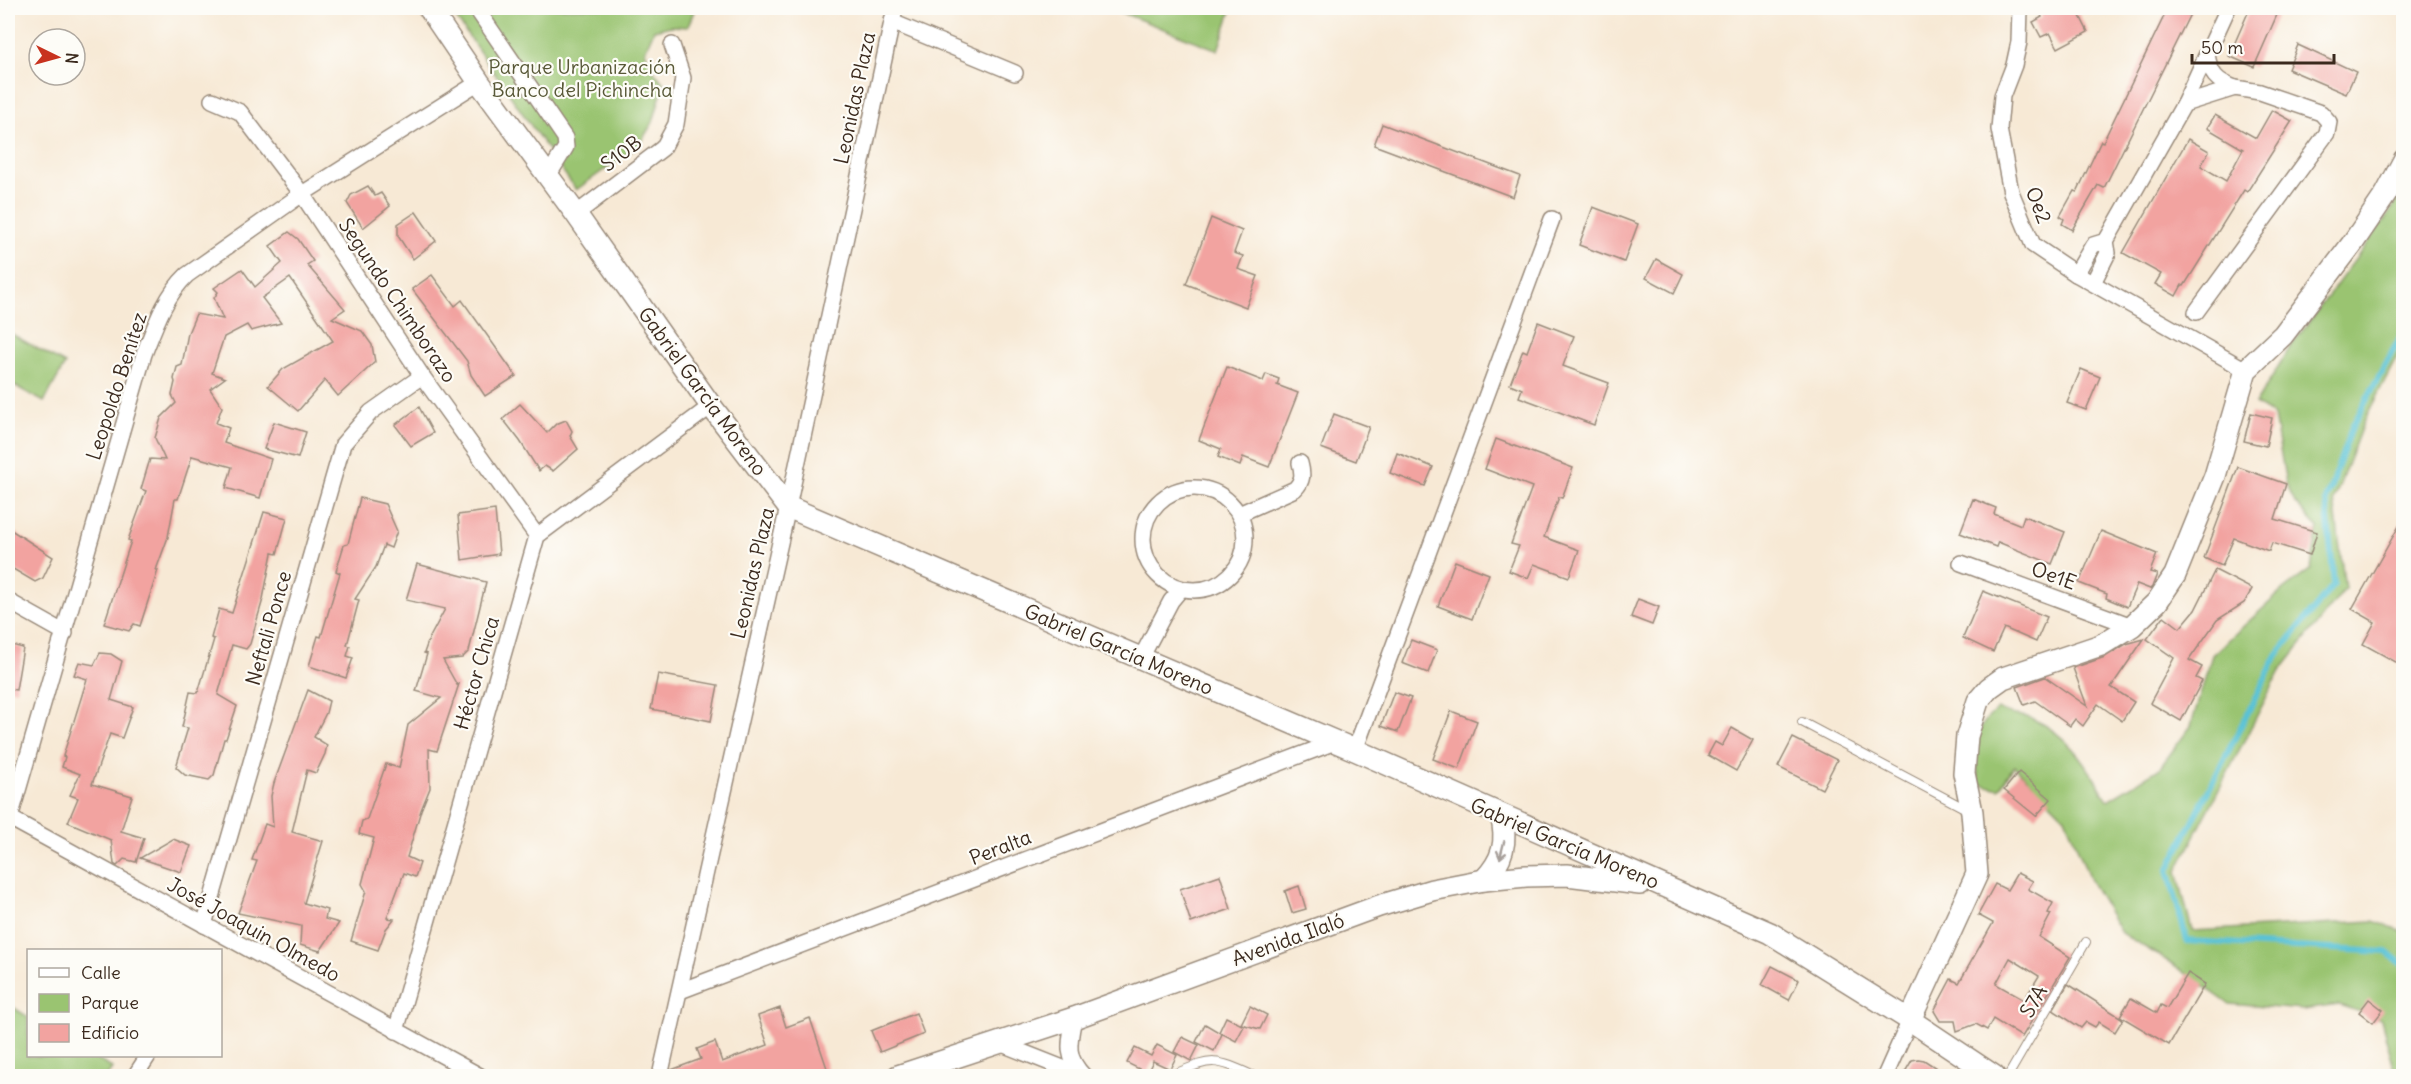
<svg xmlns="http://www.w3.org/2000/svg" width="2411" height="1084" font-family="Delius,sans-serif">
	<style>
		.green { fill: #9ac471; stroke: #6a7748; stroke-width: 1.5 }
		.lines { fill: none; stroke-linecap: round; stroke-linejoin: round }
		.stream { stroke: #59c2d6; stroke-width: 6 }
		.building { fill: #f2a3a0; fill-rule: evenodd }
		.lane-casing { stroke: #998a7a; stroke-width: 10 }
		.street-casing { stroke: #998a7a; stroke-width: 18 }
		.secondary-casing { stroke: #998a7a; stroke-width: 24 }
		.lane { stroke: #fff; stroke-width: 8 }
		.street { stroke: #fff; stroke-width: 15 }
		.secondary { stroke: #fff; stroke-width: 21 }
		.oneway { stroke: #a79f9a }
		.labels { text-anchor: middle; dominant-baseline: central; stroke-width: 4.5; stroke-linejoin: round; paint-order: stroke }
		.park-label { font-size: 20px; fill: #585837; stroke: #fdfcf7 }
		.street-label { font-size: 20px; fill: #3b2a1e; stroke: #fdfcf7 }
	</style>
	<rect width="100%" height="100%" fill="#fdfcf7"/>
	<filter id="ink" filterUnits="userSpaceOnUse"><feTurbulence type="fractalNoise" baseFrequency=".0167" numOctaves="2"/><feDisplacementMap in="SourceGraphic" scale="12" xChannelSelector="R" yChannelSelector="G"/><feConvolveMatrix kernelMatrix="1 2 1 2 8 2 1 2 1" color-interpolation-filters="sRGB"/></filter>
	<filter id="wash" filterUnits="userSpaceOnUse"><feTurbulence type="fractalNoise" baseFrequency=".008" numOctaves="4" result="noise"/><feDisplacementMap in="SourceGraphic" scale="24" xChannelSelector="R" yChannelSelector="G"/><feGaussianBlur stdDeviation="1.35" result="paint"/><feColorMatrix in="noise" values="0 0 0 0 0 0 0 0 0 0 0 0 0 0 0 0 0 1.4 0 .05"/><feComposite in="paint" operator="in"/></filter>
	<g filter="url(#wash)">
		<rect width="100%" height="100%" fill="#f7e9d5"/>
		<g class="green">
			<polygon points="449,8 695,8 688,27 671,26 654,30 645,51 654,71 664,84 653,122 639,145 576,190"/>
			<polygon points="1110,8 1232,8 1218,50"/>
			<path d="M2403 187V345L2363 423 2334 500 2345 589 2280 671 2177 871 2192 931 2373 921 2403 931V1076H2396L2381 1019 2339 1005 2303 1010 2229 1004 2171 963 2121 933 2091 882 2065 817 2014 766 1999 789 1979 784C1975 753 1970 729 1998 709 2009 717 2021 714 2033 719 2070 735 2088 768 2108 800L2159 769 2191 726 2212 655 2283 590 2311 569 2318 528 2295 503 2286 483 2274 416 2255 404 2289 349 2391 211Z"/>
			<polygon points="8,332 65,364 44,402 8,382"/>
			<polygon points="8,1004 28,1017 28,1056 91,1056 112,1068 107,1076 8,1076"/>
		</g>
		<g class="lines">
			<polyline class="stream" points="2404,330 2352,427 2326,500 2334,584 2277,655 2168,870 2187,941 2386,952 2404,965"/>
		</g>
		<g id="blocks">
			<g class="building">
				<polygon points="2037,8 2076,8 2088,32 2058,48 2050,33 2041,37 2033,22 2042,17"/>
				<polygon points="2168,8 2193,8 2104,188 2098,185 2072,230 2062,224 2064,219 2060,216 2074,191 2077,192 2101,141 2103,142"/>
				<polygon points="2250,8 2280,8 2254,67 2229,56"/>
				<polygon points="2298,45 2356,72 2346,94 2288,69"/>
				<polygon points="2272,110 2292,121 2247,192 2244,190 2184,286 2182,285 2176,296 2155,284 2161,274 2123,253 2188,139 2209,151 2201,166 2226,181 2243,149 2207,128 2215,115 2256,138"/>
				<polygon points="1382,124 1520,176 1513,197 1374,145"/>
				<polygon points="368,186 375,196 381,193 390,206 363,228 347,203 351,195"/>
				<polygon points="1593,207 1638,224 1624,262 1579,245"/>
				<polygon points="416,212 436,241 413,259 398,236 398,224"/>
				<polygon points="1211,218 1242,231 1234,253 1243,256 1238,269 1258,276 1246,307 1186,284"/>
				<polygon points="289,232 298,239 313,261 307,265 345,309 332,318 362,331 372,345 375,362 338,396 325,380 298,411 268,386 283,369 333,341 290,278 262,298 281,323 251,331 247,325 224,337 212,373 225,378 210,389 222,407 216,423 229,428 224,443 271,459 260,498 226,488 232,467 192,456 178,499 175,499 168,537 156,570 158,570 140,626 134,624 129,631 104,624 131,541 128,540 146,491 141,489 150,459 165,460 155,438 161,418 176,403 172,395 175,382 174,379 177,367 182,365 188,333 196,314 223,319 214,298 218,292 214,288 242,269 255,287 282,263 270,246"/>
				<polygon points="1656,259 1683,274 1674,293 1646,278"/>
				<polygon points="432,275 455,306 462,300 516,376 485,396 471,375 467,361 412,289"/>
				<polygon points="1538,322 1574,336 1563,366 1609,383 1594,425 1519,397 1522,389 1510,384 1523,350 1527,352"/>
				<polygon points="1227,367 1263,381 1266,374 1279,379 1277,385 1298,393 1269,467 1243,457 1240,466 1218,457 1221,449 1199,440"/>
				<polygon points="2081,369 2100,377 2086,410 2067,403"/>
				<polygon points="520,404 547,433 556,424 566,420 572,431 570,436 578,449 553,471 545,466 539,471 520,441 503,419"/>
				<polygon points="419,407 433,433 411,446 395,425"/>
				<polygon points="2251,413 2272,418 2266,446 2244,441"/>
				<polygon points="1334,414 1369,427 1356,461 1321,448"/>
				<polygon points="274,422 306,432 298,458 264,449"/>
				<polygon points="1496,439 1573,468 1562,498 1559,497 1544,537 1579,550 1569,577 1534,564 1528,578 1509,571 1519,546 1511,544 1532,487 1485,469"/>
				<polygon points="1397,453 1433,467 1425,486 1390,473"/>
				<polygon points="2238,467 2286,484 2275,519 2317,532 2310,555 2272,543 2269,551 2234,538 2222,566 2204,558"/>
				<polygon points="360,498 385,504 397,531 391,548 384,545 376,567 355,599 359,600 347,645 350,646 347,656 353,658 346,678 309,666 318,636 321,637 340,573 336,571 344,545 348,544"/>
				<polygon points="1973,499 1996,508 1994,514 2021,525 2024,516 2065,532 2052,564 1998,542 1996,547 1960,533"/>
				<polygon points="495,510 499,554 462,560 458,515"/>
				<polygon points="264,512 287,518 277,554 272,553 263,599 250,644 246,649 232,645 218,695 237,706 226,739 224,739 214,775 209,780 185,775 176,767 188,728 182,727 190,692 198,693 214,639 211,638 219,609 232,613"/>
				<polygon points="2403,519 2403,666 2363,644 2375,622 2352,609"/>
				<polygon points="8,528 53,557 43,578 35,582 8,566"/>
				<polygon points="2101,531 2157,554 2150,572 2157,574 2152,587 2150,589 2137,584 2127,607 2106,598 2107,594 2079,583"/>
				<polygon points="1455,561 1489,574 1472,619 1438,606"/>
				<polygon points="417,564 486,582 469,651 462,658 443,660 457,685 459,684 437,751 429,749 430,788 421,810 407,857 420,863 415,877 404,873 387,918 394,919 386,929 378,950 351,941 366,891 362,884 374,838 359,834 362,821 367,819 386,764 399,768 408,725 441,698 416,691 427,654 424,653 429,639 445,609 406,600"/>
				<polygon points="2215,570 2252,589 2244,603 2217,620 2189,660 2202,667 2196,678 2202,681 2181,721 2150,703 2174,658 2147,639 2164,616 2180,628 2195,610"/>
				<polygon points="1983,591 2047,617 2036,642 2004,628 1993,652 1963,638"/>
				<polygon points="1638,599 1659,607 1652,625 1631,617"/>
				<polygon points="2144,639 2111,687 2134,702 2122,721 2098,704 2083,726 2075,719 2070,726 2035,701 2024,705 2017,687 2045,677 2087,706 2073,668 2105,657 2126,644"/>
				<polygon points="1411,640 1437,650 1428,673 1402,663"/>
				<polygon points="8,644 23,648 16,690 8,689"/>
				<polygon points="100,653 111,654 122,661 111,700 133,707 122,738 110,734 92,784 132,796 121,831 144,838 136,862 124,859 117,866 114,864 111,840 68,822 78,798 70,795 80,774 62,767 65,757 63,756 87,679 74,675 79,662 94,665"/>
				<polygon points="658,674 718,685 711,721 651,709"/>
				<polygon points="308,690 329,701 326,713 314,737 327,745 325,754 316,773 307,770 292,832 323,841 304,903 327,910 325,919 339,923 320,951 300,945 301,926 238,913 257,861 252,860 265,824 273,827 271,796 274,783"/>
				<polygon points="1394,692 1411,698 1398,732 1381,726"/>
				<polygon points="1451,711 1477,721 1459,769 1433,759"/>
				<polygon points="1732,728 1753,740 1736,771 1708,755 1715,742 1722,746"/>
				<polygon points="1793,738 1837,760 1822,789 1778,767"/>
				<polygon points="2019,772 2051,799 2036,816 2004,790"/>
				<polygon points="173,839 191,846 181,872 140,858"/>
				<path d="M2017 873 2033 881 2028 889 2053 903 2048 913 2051 914 2039 937 2070 957 2022 1037 1993 1019 1987 1030 1976 1024 1957 1031 1955 1021H1940L1934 1011 1951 979 1959 983 1993 923 1978 915 1995 884 2007 890ZM2010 958 2039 976 2024 1000 1996 984Z"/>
				<polygon points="1220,875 1231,909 1191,923 1180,889"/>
				<polygon points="1299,886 1306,909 1292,913 1285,891"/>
				<polygon points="1772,966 1799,980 1789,1000 1762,985"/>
				<polygon points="2188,973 2205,984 2169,1045 2120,1016 2131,998 2157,1013 2161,1005 2167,1008"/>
				<polygon points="2068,984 2123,1019 2115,1032 2099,1022 2095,1027 2086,1022 2081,1028 2053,1010"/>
				<polygon points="2369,999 2383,1010 2373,1023 2359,1012"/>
				<polygon points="1250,1006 1267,1015 1260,1029 1241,1024"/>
				<polygon points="780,1008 786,1027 810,1018 829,1074 821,1077 737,1077 736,1072 727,1077 670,1077 671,1070 701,1059 697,1049 715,1042 722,1062 768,1045 758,1016"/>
				<polygon points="916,1013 924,1034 880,1052 871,1031"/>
				<polygon points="1226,1017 1244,1026 1236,1041 1219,1032"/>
				<polygon points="1205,1024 1222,1034 1214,1051 1196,1042"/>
				<polygon points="1182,1037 1199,1045 1191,1061 1174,1052"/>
				<polygon points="1157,1045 1177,1055 1170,1069 1153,1061 1147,1073 1127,1063 1135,1048 1151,1056"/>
				<polygon points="1918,1059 1924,1060 1950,1077 1902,1077 1912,1060"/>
			</g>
		</g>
	</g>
	<g filter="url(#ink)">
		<use href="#blocks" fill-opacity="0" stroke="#998a7a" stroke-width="1.5"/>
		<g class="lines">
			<defs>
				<g id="lane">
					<polyline points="1802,722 1968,810"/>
					<path d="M1169 1076C1212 1059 1211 1056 1254 1076"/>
					<polyline points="2008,1076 2086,942"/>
				</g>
				<g id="street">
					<polyline points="476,8 565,138 566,147 548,176"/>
					<polyline points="2020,8 2019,42 2014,65 2002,96 1999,129 2011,192 2033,245 2076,274 2246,370"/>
					<polyline points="892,22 1015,73"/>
					<path d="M2207 54C2210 74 2216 81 2235 88"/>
					<polyline points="212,100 240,112 302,194 422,376 537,536"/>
					<polyline points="2184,104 2228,8"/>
					<polyline points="576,214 663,148 676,124 683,78 672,45"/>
					<polyline points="2076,274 2093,245 2106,241"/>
					<polyline points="2093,283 2108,253 2106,241 2184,104 2235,88 2260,92 2321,113 2329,122 2327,133 2196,312"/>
					<circle cx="1194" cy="539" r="51"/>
					<path d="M1239 514 1295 489C1303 481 1303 474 1300 463"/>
					<polyline points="1961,563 2132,626"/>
					<polyline points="8,601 65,633"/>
					<polyline points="1141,658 1171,601 1181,589"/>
					<polyline points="1355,750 1552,219"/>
					<polyline points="8,817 480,1076"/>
					<path d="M10 818 144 354C155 326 165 296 187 275L302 194 479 82"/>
					<polyline points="204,925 343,444 371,412 422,376"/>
					<polyline points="680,991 1335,742"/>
					<path d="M1074 1018C1069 1043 1065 1057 1084 1076"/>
					<polyline points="396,1031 537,536 711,406"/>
					<polyline points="997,1042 1083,1076"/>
					<polyline points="135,1076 148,1056"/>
					<polyline points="660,1076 788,507 895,8"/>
					<polyline points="1885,1076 1910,1020"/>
				</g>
				<g id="secondary">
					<polyline points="429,8 479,82 576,214 711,406 788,507 1355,750 1770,933 1910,1020 1994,1076"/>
					<path d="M1484 880C1503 860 1508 842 1501 816"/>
					<polyline points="1910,1020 1977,874 1972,812 1964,773 1967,736 1978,701 1989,688 2003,678 2101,645 2132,626 2157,602 2175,575 2215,476 2246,370 2283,335 2352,244 2386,194 2404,160"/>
					<polyline points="898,1076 1074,1018 1379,906 1432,890 1484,880 1526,876 1567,875 1640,884"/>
				</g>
			</defs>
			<use href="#lane" class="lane-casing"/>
			<use href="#street" class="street-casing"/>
			<use href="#secondary" class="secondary-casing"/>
			<use href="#lane" class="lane"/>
			<use href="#street" class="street"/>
			<use href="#secondary" class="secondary"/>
		</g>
		<defs><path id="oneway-shaft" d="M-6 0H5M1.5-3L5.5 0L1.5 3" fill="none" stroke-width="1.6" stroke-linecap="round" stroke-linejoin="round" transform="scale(1.5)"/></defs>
		<use class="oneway" href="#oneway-shaft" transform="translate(1502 850) rotate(104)"/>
	</g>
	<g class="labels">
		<g class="park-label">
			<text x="582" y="66">Parque Urbanización<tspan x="582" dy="23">Banco del Pichincha</tspan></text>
		</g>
		<g class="street-label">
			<text transform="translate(854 98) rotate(-78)">Leonidas Plaza</text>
			<text transform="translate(621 153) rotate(-37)">S10B</text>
			<text transform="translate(2039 205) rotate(69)">Oe2</text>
			<text transform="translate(398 300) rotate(56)">Segundo Chimborazo</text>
			<text transform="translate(116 386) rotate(-72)">Leopoldo Benítez</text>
			<text transform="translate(703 391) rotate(54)">Gabriel García Moreno</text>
			<text transform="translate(752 573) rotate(-77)">Leonidas Plaza</text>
			<text transform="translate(2054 575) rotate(20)">Oe1E</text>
			<text transform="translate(268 628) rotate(-74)">Neftali Ponce</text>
			<text transform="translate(1119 649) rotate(23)">Gabriel García Moreno</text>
			<text transform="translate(476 673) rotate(-74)">Héctor Chica</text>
			<text transform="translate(1565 843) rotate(23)">Gabriel García Moreno</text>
			<text transform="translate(1000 847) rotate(-21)">Peralta</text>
			<text transform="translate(254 929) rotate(29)">José Joaquin Olmedo</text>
			<text transform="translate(1288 939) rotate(-20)">Avenida Ilaló</text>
			<text transform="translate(2033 1001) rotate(-60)">S7A</text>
		</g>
	</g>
	<rect width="2411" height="1084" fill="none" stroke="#fdfcf7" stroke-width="30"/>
	<rect x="27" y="949" width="195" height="108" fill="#fdfcf7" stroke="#afa8a0" stroke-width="1.5"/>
	<rect x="39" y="968" width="30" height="9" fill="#ffffff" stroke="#afa8a0" stroke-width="1.5"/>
	<text x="81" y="979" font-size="18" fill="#3b2a1e">Calle</text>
	<rect x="39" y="994" width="30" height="18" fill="#9ac471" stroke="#afa8a0" stroke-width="1.5"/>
	<text x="81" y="1009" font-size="18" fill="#3b2a1e">Parque</text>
	<rect x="39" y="1024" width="30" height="18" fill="#f2a3a0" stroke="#afa8a0" stroke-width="1.5"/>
	<text x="81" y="1039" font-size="18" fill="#3b2a1e">Edificio</text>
	<g transform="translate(57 57) rotate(95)"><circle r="28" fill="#fdfcf7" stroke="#afa8a0" stroke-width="1.5"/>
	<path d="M0-4.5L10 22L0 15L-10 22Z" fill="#c8321e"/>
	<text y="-9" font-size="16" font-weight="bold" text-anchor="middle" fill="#3b2a1e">N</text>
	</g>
	<path d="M2192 54v9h142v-9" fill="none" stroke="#3b2a1e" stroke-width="3"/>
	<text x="2201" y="54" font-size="18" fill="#3b2a1e" stroke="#fdfcf7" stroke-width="4.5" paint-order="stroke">50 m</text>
</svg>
